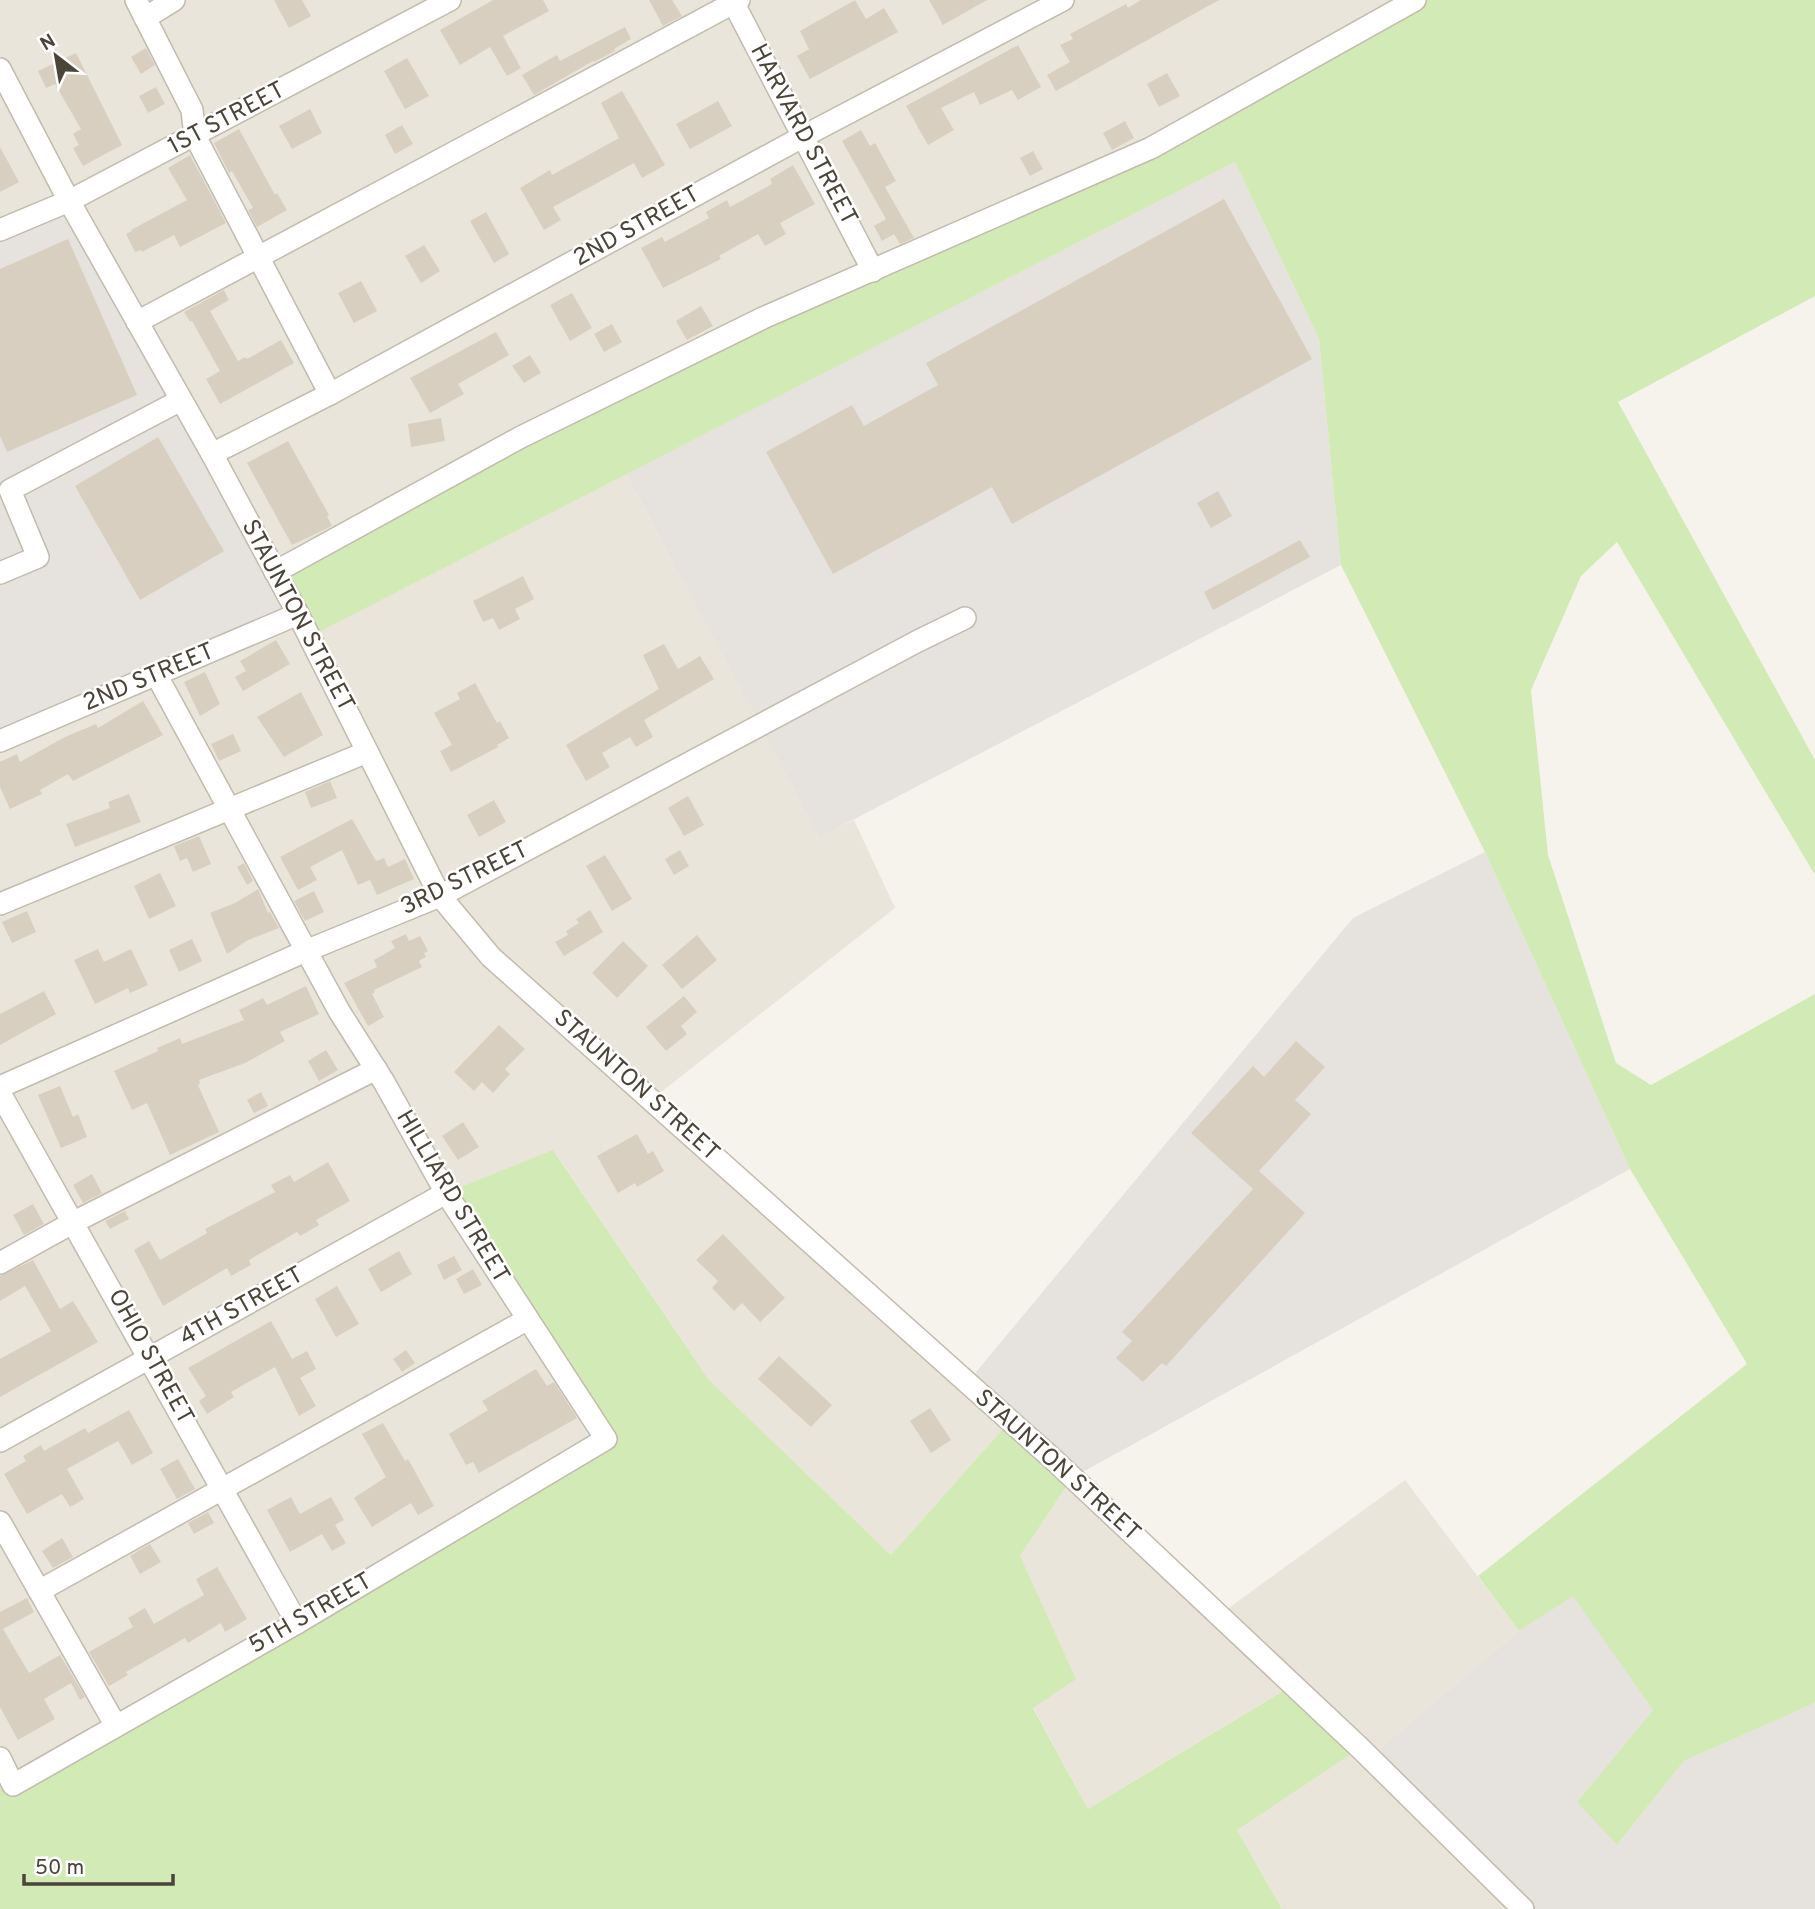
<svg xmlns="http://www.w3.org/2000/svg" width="1815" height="1909" font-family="Overpass,sans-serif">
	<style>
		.residential { fill: #eae5da }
		.industrial { fill: #e6e2dd }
		.green { fill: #d2eab5 }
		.building { fill: #d8cfc1 }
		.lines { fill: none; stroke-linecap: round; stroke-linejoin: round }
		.minor-casing { stroke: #c2bbae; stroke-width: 24 }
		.minor { stroke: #fff; stroke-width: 21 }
		.labels { text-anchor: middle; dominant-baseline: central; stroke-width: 5; stroke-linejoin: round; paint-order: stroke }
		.street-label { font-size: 24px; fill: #4b4439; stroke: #fff }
	</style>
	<rect width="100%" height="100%" fill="#f6f3ec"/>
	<g class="residential">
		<polygon points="0,0 1415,0 1283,75 275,572 0,230"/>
		<polygon points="626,474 820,836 854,820 895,908 651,1100 1010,1421 891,1555 709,1380 554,1151 606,1439 13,1785 0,1758 0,741 298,614 310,636"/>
		<polygon points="1072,1478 1219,1615 1405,1480 1519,1631 1371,1758 1523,1909 1282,1909 1237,1830 1293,1685 1088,1809 1033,1707 1020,1556"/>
	</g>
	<g class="industrial">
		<polygon points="1235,162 1319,339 1341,565 820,837 626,474"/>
		<polygon points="69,201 298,614 0,741 0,230"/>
		<polygon points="1485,852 1630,1169 1072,1478 967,1383 1353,918"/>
		<polygon points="1573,1595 1653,1710 1577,1802 1618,1844 1684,1761 1815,1703 1815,1909 1523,1909 1370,1758 1519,1631"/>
	</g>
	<g class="green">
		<polygon points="1415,0 1815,0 1815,296 1618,402 1815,760 1815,875 1617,542 1581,576 1531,690 1548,855 1616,1063 1651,1085 1815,994 1815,1703 1684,1761 1617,1845 1577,1802 1653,1710 1573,1596 1519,1631 1478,1576 1747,1364 1630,1169 1485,852 1341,565 1319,339 1235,162 309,637 275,572 521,437 1151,148"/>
		<polygon points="553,1150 709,1380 891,1555 1010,1421 1072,1478 1020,1556 1076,1679 1033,1708 1088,1809 1293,1685 1360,1748 1237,1830 1282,1909 0,1909 0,1758 13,1785 606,1439 446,1193"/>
	</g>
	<g class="building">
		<polygon points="274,0 302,0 311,16 289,28"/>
		<polygon points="493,0 543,0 549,11 503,36 521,68 507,76 490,47 460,65 440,30"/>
		<polygon points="649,0 672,0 682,16 663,26"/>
		<polygon points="855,0 866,19 884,8 898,32 810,79 797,56 809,49 800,31"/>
		<polygon points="929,0 987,0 943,25"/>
		<polygon points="1141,0 1219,0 1056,91 1047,75 1070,62 1060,45 1073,39 1070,34 1126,4 1128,8"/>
		<polygon points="625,27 631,39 614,49 615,51 594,62 593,61 534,95 522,75 557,55 560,61"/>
		<polygon points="1018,45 1041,87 1018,100 1012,90 980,105 974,92 941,108 954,130 928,145 906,106"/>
		<polygon points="146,48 155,65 141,74 131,57"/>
		<polygon points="76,53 122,145 83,166 73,148 79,145 73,134 81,129 55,84 46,88 38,71"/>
		<polygon points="407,58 429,96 405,109 384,71"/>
		<polygon points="1167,73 1180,96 1159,107 1147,84"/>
		<polygon points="156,87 165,104 148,113 139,96"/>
		<polygon points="622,91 665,165 642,178 634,163 553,207 561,220 544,230 520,188 550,170 552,175 619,138 601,103"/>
		<polygon points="718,101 732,126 690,149 676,124"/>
		<polygon points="310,109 322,133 292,149 279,126"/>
		<polygon points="1125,121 1134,138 1112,150 1103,133"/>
		<polygon points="402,125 413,144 395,154 385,135"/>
		<polygon points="239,129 275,195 277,193 287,210 257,227 248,210 253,208 232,171 229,173 214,143"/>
		<polygon points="861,130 870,146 875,143 896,181 885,187 914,238 900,244 894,234 882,241 874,226 886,219 842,141"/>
		<polygon points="0,147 19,182 0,192"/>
		<polygon points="1033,151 1043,169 1030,176 1020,158"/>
		<polygon points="190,155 226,223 180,247 174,235 142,252 141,250 135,252 126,234 132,231 131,230 187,200 168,168"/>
		<polygon points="793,165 815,204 780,223 786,234 765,246 758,234 719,256 721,259 663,288 641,248 662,237 665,242 709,218 706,212 727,200 730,207 772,184 770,179"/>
		<polygon points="1224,199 1312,359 1012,524 992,487 833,574 766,452 852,405 864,426 938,385 926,363"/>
		<polygon points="486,212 509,254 494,263 470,221"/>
		<polygon points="68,239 137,395 7,452 0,436 0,269"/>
		<polygon points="424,245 440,271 421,283 405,256"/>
		<polygon points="361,281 377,311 354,323 338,293"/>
		<polygon points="224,290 229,300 210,311 238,361 245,357 247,359 281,340 294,363 220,404 206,379 220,371 192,321 190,322 184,312"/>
		<polygon points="572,293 592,328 570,341 550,305"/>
		<polygon points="701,306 713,326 687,340 676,321"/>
		<polygon points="612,324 622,342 604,352 594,334"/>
		<polygon points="496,332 509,355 458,384 464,394 430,413 410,378"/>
		<polygon points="530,355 541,373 524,383 512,366"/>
		<polygon points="441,418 445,441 411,447 408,424"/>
		<polygon points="158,437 224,551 140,600 75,486"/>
		<polygon points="288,441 329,515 327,516 332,526 292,545 247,463"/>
		<polygon points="1218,491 1232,516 1211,528 1197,503"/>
		<polygon points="1300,540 1310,557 1213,610 1204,592"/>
		<polygon points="523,576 534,599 515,609 520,619 499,630 493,618 483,622 473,601"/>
		<polygon points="276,640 290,664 243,691 235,677 246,671 240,661"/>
		<polygon points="664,644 678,669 700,656 714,679 644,720 653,737 636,747 630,737 602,753 610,767 586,781 566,745 659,689 643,655"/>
		<polygon points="205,672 220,704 200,716 184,682"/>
		<polygon points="475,683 497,723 500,721 509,738 497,745 498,747 451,772 440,751 452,745 434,713 460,699 457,693"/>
		<polygon points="301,692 323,735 284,757 257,717"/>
		<polygon points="143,701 163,735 73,781 68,774 40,790 42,794 10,809 0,787 0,762 17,754 20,762 65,737 96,724 98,728"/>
		<polygon points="233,734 241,751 219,761 211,744"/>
		<polygon points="330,781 337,798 311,808 305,792"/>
		<polygon points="129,794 141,822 75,847 66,824 110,808 108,802"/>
		<polygon points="688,796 704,825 684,836 668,808"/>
		<polygon points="494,800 506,822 479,837 467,815"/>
		<polygon points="352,819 376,861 384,858 388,867 405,859 414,879 377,895 370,880 358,885 342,850 310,867 317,880 298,890 280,857"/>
		<polygon points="199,836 211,864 193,872 187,858 180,861 174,846"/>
		<polygon points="680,850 689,866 674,875 665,859"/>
		<polygon points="605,855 632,899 612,911 586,866"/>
		<polygon points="244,863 253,881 247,885 237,867"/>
		<polygon points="160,873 176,906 149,919 134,886"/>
		<polygon points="258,889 268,913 270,912 279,928 248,940 227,954 210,913 235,903"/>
		<polygon points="314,891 324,912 305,921 294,901"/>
		<polygon points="590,910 603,932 564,956 555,942 568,935 566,931 579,923 576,919"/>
		<polygon points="27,911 36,932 12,943 2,922"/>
		<polygon points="406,934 409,941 420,936 428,951 424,953 426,957 419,961 422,967 374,990 375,992 372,994 384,1017 368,1026 344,983 377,967 374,960 395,948 391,941"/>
		<polygon points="697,935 717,960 682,989 662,965"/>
		<polygon points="192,939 202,961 179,972 169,950"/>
		<polygon points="623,941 648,966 617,998 592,973"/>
		<polygon points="98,949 104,962 131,949 148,985 130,993 128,988 95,1004 74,960"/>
		<polygon points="306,986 319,1014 280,1032 285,1041 245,1063 199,1080 200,1084 198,1085 219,1132 170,1155 147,1103 132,1110 114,1071 158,1051 157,1048 180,1038 182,1044 244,1020 239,1010 263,998 267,1005"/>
		<polygon points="44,991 56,1014 0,1045 0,1014"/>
		<polygon points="684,996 697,1012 681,1026 687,1034 666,1051 646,1027"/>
		<polygon points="499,1025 525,1049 505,1069 510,1074 493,1093 482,1082 474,1091 454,1072"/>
		<polygon points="1296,1041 1325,1067 1295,1100 1311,1114 1259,1171 1305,1213 1166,1366 1162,1363 1143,1382 1116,1358 1132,1341 1122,1332 1253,1189 1191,1133 1253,1066 1264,1077"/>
		<polygon points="326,1050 338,1070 319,1081 308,1061"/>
		<polygon points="60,1086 73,1117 78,1114 87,1137 61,1148 38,1095"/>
		<polygon points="261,1092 268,1106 254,1113 247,1100"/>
		<polygon points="463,1122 479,1147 458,1160 442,1136"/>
		<polygon points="637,1134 648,1154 653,1151 664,1171 637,1187 635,1183 618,1193 597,1156"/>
		<polygon points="328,1162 350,1201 316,1220 319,1225 300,1236 297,1232 249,1260 251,1265 231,1276 227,1268 163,1306 134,1250 149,1241 160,1260 207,1233 205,1229 275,1192 271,1185 290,1175 294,1182"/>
		<polygon points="92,1174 102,1193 83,1203 73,1185"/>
		<polygon points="33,1204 44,1224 24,1235 13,1215"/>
		<polygon points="125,1211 129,1219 110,1229 105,1221"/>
		<polygon points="723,1234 785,1298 760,1322 742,1303 734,1311 712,1288 718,1281 696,1260"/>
		<polygon points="399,1251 412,1274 381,1292 368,1269"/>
		<polygon points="454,1256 462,1270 444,1280 437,1265"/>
		<polygon points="33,1260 60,1309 73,1301 98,1342 0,1397 0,1359 51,1331 25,1286 0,1301 0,1276"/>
		<polygon points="473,1269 482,1285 464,1294 456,1279"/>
		<polygon points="337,1286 359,1324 336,1337 315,1299"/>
		<polygon points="271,1321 292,1359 307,1351 316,1369 300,1378 316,1406 299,1416 275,1367 231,1392 234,1397 207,1414 199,1401 206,1396 188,1368"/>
		<polygon points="406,1350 415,1363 402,1372 393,1359"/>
		<polygon points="779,1356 832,1405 811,1427 758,1379"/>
		<polygon points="536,1369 547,1386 554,1382 577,1418 479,1473 473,1462 466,1465 449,1434 488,1410 482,1401"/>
		<polygon points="930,1408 951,1440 931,1453 910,1421"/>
		<polygon points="129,1410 153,1453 132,1465 118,1441 67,1469 84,1499 70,1507 62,1494 27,1514 4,1474 26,1461 23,1456 41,1445 44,1451 85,1428 88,1433"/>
		<polygon points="383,1423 405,1461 408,1459 434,1506 418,1515 411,1503 372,1527 354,1498 386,1477 362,1434"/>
		<polygon points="178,1459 195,1489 177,1499 160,1469"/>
		<polygon points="291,1497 300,1514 331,1497 344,1520 335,1525 346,1543 332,1551 322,1534 290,1552 267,1510"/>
		<polygon points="208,1512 214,1523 194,1534 188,1523"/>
		<polygon points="62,1538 73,1557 53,1568 42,1551"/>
		<polygon points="150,1544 161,1562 140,1574 130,1556"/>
		<polygon points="217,1567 247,1619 225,1632 221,1623 188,1643 185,1638 126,1672 128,1675 109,1686 89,1652 133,1627 128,1618 145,1608 154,1624 204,1595 196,1579"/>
		<polygon points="27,1598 34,1612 3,1629 29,1673 60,1655 85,1697 80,1700 71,1683 44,1699 55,1719 18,1740 0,1707 0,1612"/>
	</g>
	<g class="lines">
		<defs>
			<g id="minor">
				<polyline points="136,0 192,110 195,136 330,394"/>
				<polyline points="732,0 873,271"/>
				<polyline points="145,18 174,0"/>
				<polyline points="0,69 69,201 212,454 298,614 440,896 491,957 1054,1460 1360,1748 1523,1909"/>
				<polyline points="0,230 69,201 450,0"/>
				<polyline points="137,322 739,0"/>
				<polyline points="212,454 330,394 804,136 1063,0"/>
				<polyline points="275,572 521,437 763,318 1151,148 1415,0"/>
				<polyline points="0,573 38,557 10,490 181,400"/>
				<polyline points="0,741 298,614"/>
				<polyline points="0,904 367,752"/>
				<polyline points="0,1087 308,950 440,896 916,642 965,618"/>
				<polyline points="0,1093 297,1623"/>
				<polyline points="0,1263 74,1222 376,1069"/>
				<polyline points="0,1441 446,1193"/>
				<polyline points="0,1522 116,1726"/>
				<polyline points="39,1591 528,1319"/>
				<polyline points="0,1758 13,1785 297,1623 606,1439 446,1193 384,1082 339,1011 157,676"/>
			</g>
		</defs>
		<use href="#minor" class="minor-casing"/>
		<use href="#minor" class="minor"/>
	</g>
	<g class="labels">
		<g class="street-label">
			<text transform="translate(227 119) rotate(-28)">1ST STREET</text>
			<text transform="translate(803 135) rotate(62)">HARVARD STREET</text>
			<text transform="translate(637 227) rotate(-29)">2ND STREET</text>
			<text transform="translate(297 616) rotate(62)">STAUNTON STREET</text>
			<text transform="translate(149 678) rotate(-23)">2ND STREET</text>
			<text transform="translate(465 879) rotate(-26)">3RD STREET</text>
			<text transform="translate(636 1086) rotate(42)">STAUNTON STREET</text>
			<text transform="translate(452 1197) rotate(59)">HILLIARD STREET</text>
			<text transform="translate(242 1307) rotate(-29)">4TH STREET</text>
			<text transform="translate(150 1357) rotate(61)">OHIO STREET</text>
			<text transform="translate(1057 1466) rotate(42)">STAUNTON STREET</text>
			<text transform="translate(311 1614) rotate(-30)">5TH STREET</text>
		</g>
	</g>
	<g transform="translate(56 56) rotate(329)" stroke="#ffffff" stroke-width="5" paint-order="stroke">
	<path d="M0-5L12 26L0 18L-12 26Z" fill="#4b4439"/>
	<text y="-10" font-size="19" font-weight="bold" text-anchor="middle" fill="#4b4439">N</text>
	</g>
	<path d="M24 1874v10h149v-10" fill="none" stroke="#4b4439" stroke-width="3.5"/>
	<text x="35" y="1874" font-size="21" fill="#4b4439" stroke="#ffffff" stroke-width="5" paint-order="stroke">50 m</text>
</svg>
